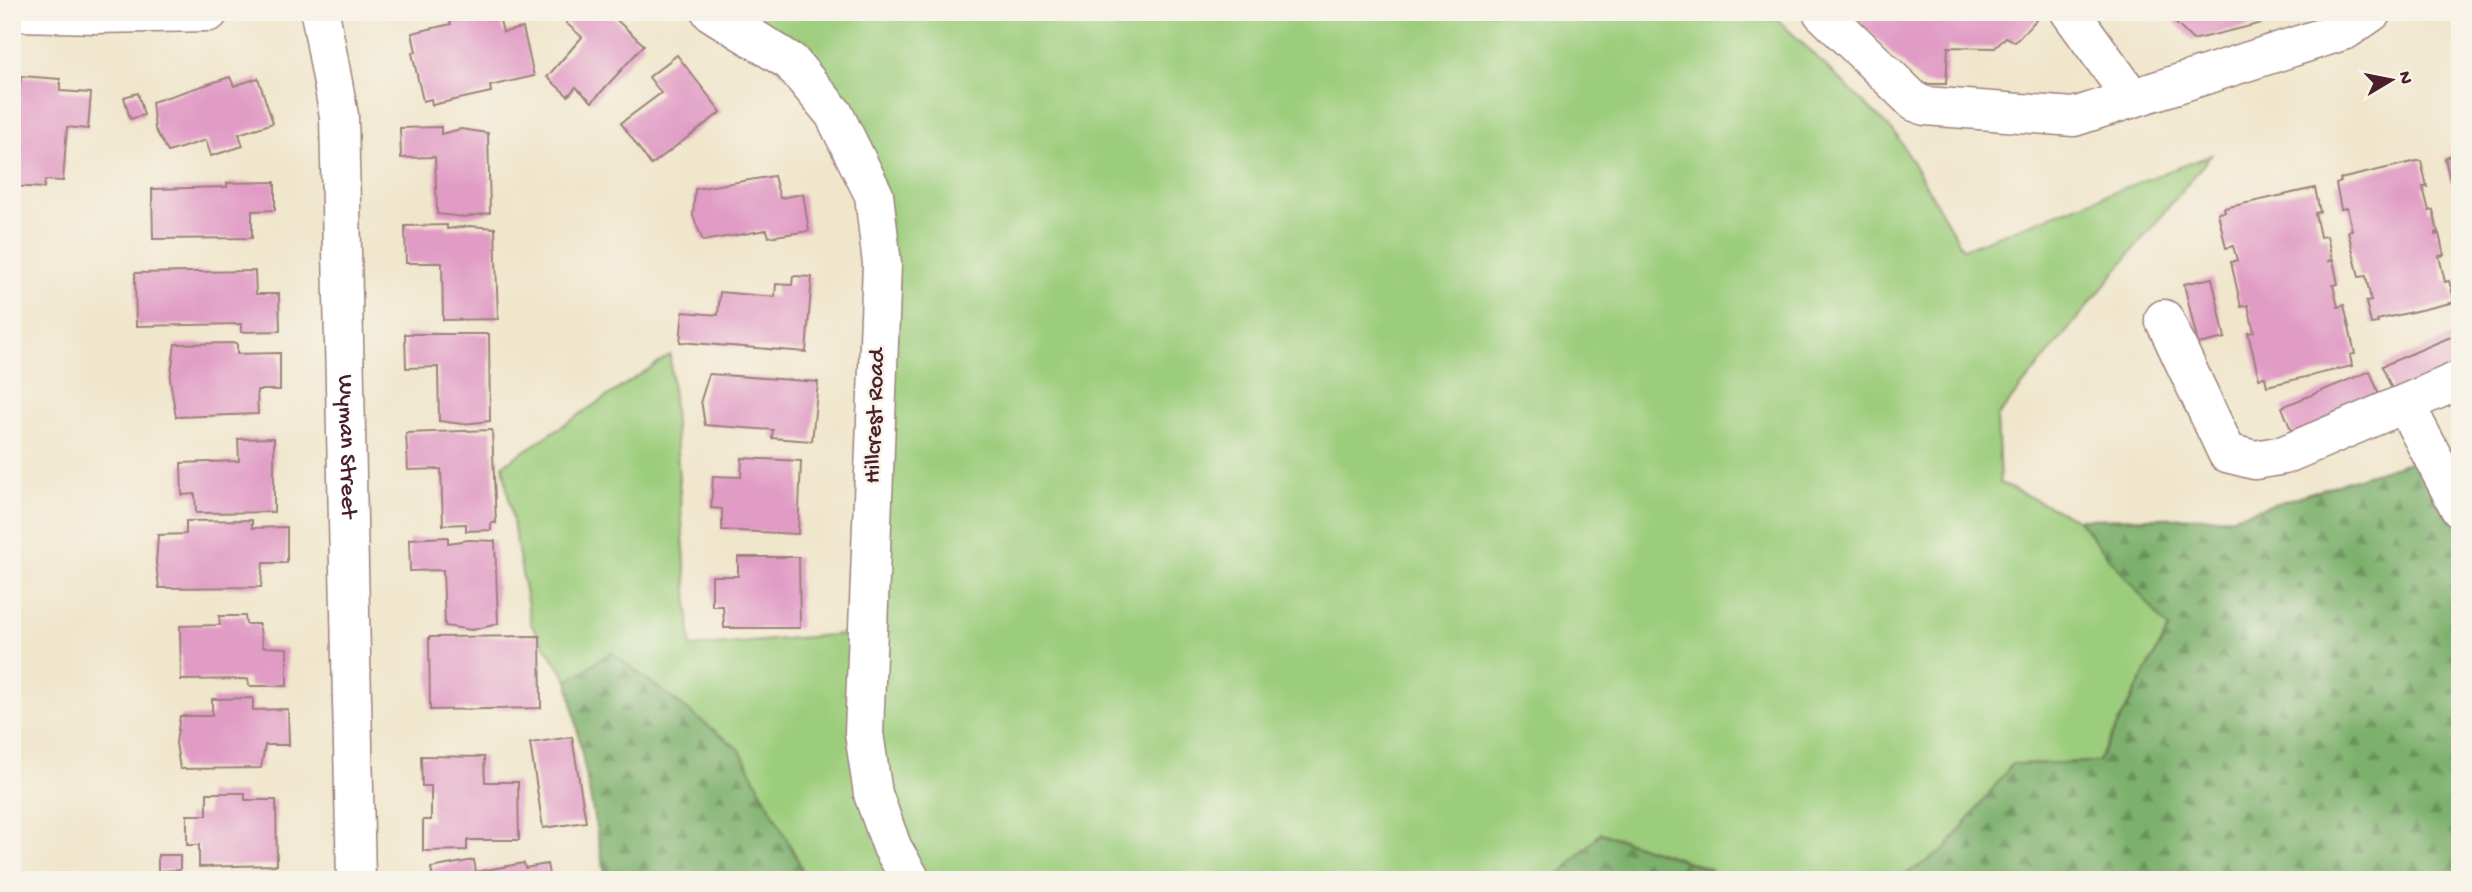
<svg xmlns="http://www.w3.org/2000/svg" width="2472" height="892" font-family="'Gochi Hand',sans-serif">
	<style>
		.grass { fill: #9ccd7c; stroke: #737654; stroke-width: 2 }
		.forest { fill: url(#forest-firs); stroke: #64684c; stroke-width: 2 }
		.building { fill: #e19cc5 }
		.lines { fill: none; stroke-linecap: round; stroke-linejoin: round }
		.minor-casing { stroke: #9d827c; stroke-width: 41 }
		.minor { stroke: #fff; stroke-width: 38 }
		.labels { text-anchor: middle; dominant-baseline: central; stroke-width: 5; stroke-linejoin: round; paint-order: stroke }
		.street-label { font-size: 24px; fill: #4a1f2b; stroke: #f7f3e8 }
	</style>
	<defs>
		<pattern id="forest-firs" width="22" height="20" patternUnits="userSpaceOnUse" patternTransform="scale(1.75)"><rect width="22" height="20" fill="#7db06c"/><path d="M5 1l3.5 6h-7zM16 11l3.5 6h-7z" fill="#688f59"/></pattern>
	</defs>
	<rect width="100%" height="100%" fill="#f7f3e8"/>
	<filter id="ink" filterUnits="userSpaceOnUse"><feTurbulence type="fractalNoise" baseFrequency=".0143" numOctaves="2"/><feDisplacementMap in="SourceGraphic" scale="14" xChannelSelector="R" yChannelSelector="G"/><feConvolveMatrix kernelMatrix="1 2 1 2 8 2 1 2 1" color-interpolation-filters="sRGB"/></filter>
	<filter id="wash" filterUnits="userSpaceOnUse"><feTurbulence type="fractalNoise" baseFrequency=".00686" numOctaves="4" result="noise"/><feDisplacementMap in="SourceGraphic" scale="28" xChannelSelector="R" yChannelSelector="G"/><feGaussianBlur stdDeviation="1.57" result="paint"/><feColorMatrix in="noise" values="0 0 0 0 0 0 0 0 0 0 0 0 0 0 0 0 0 1.4 0 .05"/><feComposite in="paint" operator="in"/></filter>
	<g filter="url(#wash)">
		<rect width="100%" height="100%" fill="#f0e6cc"/>
		<polygon class="grass" points="711,12 1770,12 1896,134 1963,249 2211,155 1997,417 2000,483 2077,519 2169,628 2098,762 2012,764 1945,850 1896,880 1709,880 1711,869 1601,833 1554,880 803,880 801,866 611,652 568,681 531,624 503,465 670,355 691,647 868,632 882,264 834,114"/>
		<g class="forest">
			<polygon points="2432,455 2460,509 2460,880 1896,880 1945,850 2012,764 2098,762 2169,629 2077,519 2232,517"/>
			<polygon points="611,652 740,750 801,866 803,880 606,880 568,681"/>
			<polygon points="1601,833 1711,870 1709,880 1554,880"/>
		</g>
		<g id="blocks">
			<g class="building">
				<polygon points="576,12 608,12 644,45 592,102 576,87 568,96 547,77 582,37 566,23"/>
				<polygon points="1849,12 2044,12 2015,42 2006,37 1995,48 1948,47 1946,84 1924,84"/>
				<polygon points="2164,12 2303,12 2303,13 2193,40"/>
				<polygon points="498,13 503,32 523,28 534,76 490,86 491,92 432,105 431,99 423,101 412,53 416,52 412,33 451,24 450,21"/>
				<polygon points="677,55 721,112 651,165 621,123 661,93 649,77"/>
				<polygon points="21,76 60,79 60,91 91,93 88,129 67,127 63,181 45,180 44,188 12,186"/>
				<polygon points="230,77 234,86 258,78 273,123 239,134 243,146 211,156 206,140 168,152 155,129 152,102"/>
				<polygon points="138,93 144,115 130,119 124,97"/>
				<polygon points="441,127 441,134 461,129 488,133 490,213 465,217 437,214 435,157 401,158 400,128"/>
				<polygon points="2460,151 2460,192 2459,192 2456,180 2450,181 2445,158"/>
				<polygon points="2417,161 2421,161 2427,187 2423,187 2429,211 2433,210 2438,232 2435,233 2435,235 2439,234 2444,255 2439,256 2445,282 2449,281 2455,302 2377,320 2378,323 2371,324 2366,302 2371,301 2366,276 2359,277 2348,231 2352,230 2347,208 2341,209 2336,184 2341,182 2340,179"/>
				<polygon points="774,176 780,198 803,194 809,231 769,237 767,230 703,241 693,216 695,189"/>
				<polygon points="275,182 275,210 252,211 252,238 153,239 152,189 227,187 227,183"/>
				<polygon points="2315,188 2320,212 2315,213 2320,237 2327,236 2332,259 2327,262 2333,260 2338,284 2333,285 2338,307 2344,305 2355,354 2350,355 2352,366 2267,386 2265,377 2259,378 2248,333 2254,332 2248,305 2241,307 2231,262 2237,260 2233,246 2226,248 2218,213 2225,212 2224,208"/>
				<polygon points="2460,203 2460,222 2459,222 2455,204"/>
				<polygon points="447,225 447,229 469,226 495,228 498,319 443,320 442,263 406,263 405,226"/>
				<polygon points="255,271 256,294 279,294 280,331 241,332 241,324 136,326 135,273"/>
				<polygon points="793,276 812,277 806,352 680,342 683,312 718,315 720,292 775,297 776,284 792,285"/>
				<polygon points="2212,278 2225,338 2198,344 2184,284"/>
				<polygon points="2460,333 2460,366 2394,394 2382,366"/>
				<polygon points="405,334 489,334 490,421 463,424 439,421 438,367 406,368"/>
				<polygon points="237,343 237,354 280,353 280,390 257,390 258,414 176,417 170,380 175,344"/>
				<polygon points="2370,371 2381,400 2293,435 2282,407"/>
				<polygon points="709,374 818,382 812,441 772,438 773,430 705,425 701,400"/>
				<polygon points="492,430 496,523 491,523 491,530 466,531 466,524 443,525 441,469 408,470 406,433"/>
				<polygon points="274,438 274,512 196,513 195,494 182,495 181,463 239,461 238,439"/>
				<polygon points="742,458 801,461 798,534 722,530 722,509 711,508 713,476 741,477"/>
				<polygon points="252,520 252,528 287,527 287,563 263,563 261,587 159,588 156,563 158,535 186,534 186,521"/>
				<polygon points="448,537 448,543 469,540 495,541 498,624 472,630 445,626 443,570 410,571 409,539"/>
				<polygon points="738,557 799,557 800,628 724,628 723,606 712,606 712,576 738,576"/>
				<polygon points="219,616 245,616 246,624 259,624 263,647 287,648 287,686 249,686 248,679 181,680 180,626 220,625"/>
				<polygon points="540,636 541,708 430,710 429,637"/>
				<polygon points="253,698 253,710 288,709 289,745 265,745 261,768 180,769 176,743 180,716 212,716 212,699"/>
				<polygon points="572,737 586,822 543,828 530,743"/>
				<polygon points="421,756 484,757 485,782 518,782 519,840 467,840 467,850 423,851 423,820 431,820 431,786 422,786"/>
				<polygon points="207,793 245,793 245,800 276,800 277,865 199,867 199,845 187,845 187,815 207,815"/>
				<polygon points="158,855 180,855 180,870 158,871"/>
				<polygon points="474,860 476,872 524,863 525,868 547,864 550,880 433,880 431,868"/>
				<polygon points="232,874 233,880 203,880 203,877"/>
			</g>
		</g>
	</g>
	<g filter="url(#ink)">
		<use href="#blocks" fill-opacity="0" stroke="#9d827c" stroke-width="2"/>
		<g class="lines">
			<defs>
				<g id="minor">
					<polyline points="21,12 95,14 209,12"/>
					<path id="s1" d="M320 12 339 116 356 880"/>
					<polyline points="711,12 791,62 834,114 874,195 882,264 864,733 873,794 892,847 911,880"/>
					<polyline points="1822,12 1915,102 1925,106 2074,117 2346,30 2372,12"/>
					<polyline points="2070,12 2132,98"/>
					<polyline points="2164,319 2227,453 2255,460 2284,455 2460,380"/>
					<polyline points="2405,404 2460,509"/>
				</g>
			</defs>
			<use href="#minor" class="minor-casing"/>
			<use href="#minor" class="minor"/>
		</g>
	</g>
	<g class="labels">
		<g class="street-label">
			<text transform="translate(876 416) rotate(-88)">Hillcrest Road</text>
			<text stroke="none"><textPath href="#s1" startOffset="436">Wyman Street</textPath></text>
		</g>
	</g>
	<rect width="2472" height="892" fill="none" stroke="#f7f3e8" stroke-width="42"/>
	<g transform="translate(2391 80) rotate(80)" stroke="#f7f3e8" stroke-width="5" paint-order="stroke">
	<path d="M0-5L12 26L0 18L-12 26Z" fill="#4a1f2b"/>
	<text y="-10" font-size="19" font-weight="bold" text-anchor="middle" fill="#4a1f2b">N</text>
	</g>
</svg>
